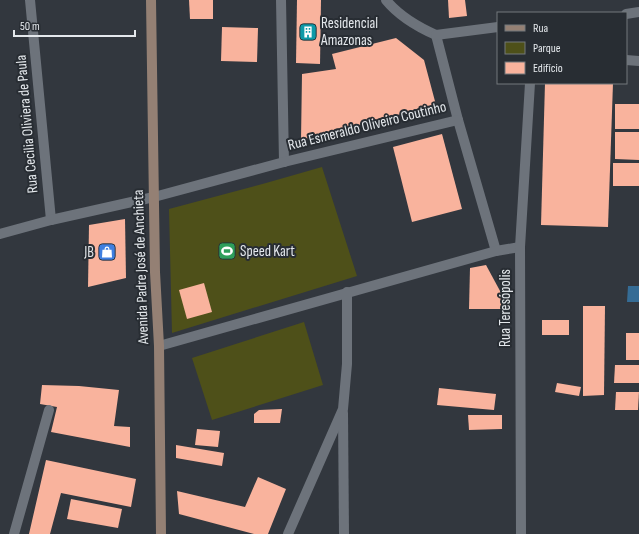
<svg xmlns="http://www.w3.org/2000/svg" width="639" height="534" font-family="'Sofia Sans Condensed',sans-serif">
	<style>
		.green { fill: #4e5019 }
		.water { fill: #356c95 }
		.building { fill: #f9b39d }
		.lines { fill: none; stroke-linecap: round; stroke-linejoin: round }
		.minor { stroke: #6d737b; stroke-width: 10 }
		.secondary { stroke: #948074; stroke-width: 10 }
		.labels { text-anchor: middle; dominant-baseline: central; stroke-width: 4; stroke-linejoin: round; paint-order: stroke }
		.poi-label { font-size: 15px; fill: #e4e8ec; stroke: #282d33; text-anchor: start }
		.street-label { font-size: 15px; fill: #e4e8ec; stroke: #282d33 }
	</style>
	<rect width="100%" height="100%" fill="#32373e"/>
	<g class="green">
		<polygon points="322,167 357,276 172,333 169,209 266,183"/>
		<polygon points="304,322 323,385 212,420 192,358"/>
	</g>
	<polygon class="water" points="628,286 639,286 639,302 627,302"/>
	<g class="building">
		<polygon points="189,0 213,0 213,19 190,19"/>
		<polygon points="297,0 321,0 320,64 296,63"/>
		<polygon points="448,0 465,0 467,16 449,18"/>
		<polygon points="222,27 258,28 257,62 221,61"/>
		<polygon points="396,38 424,60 436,105 301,140 302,74 336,69 332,54"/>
		<polygon points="545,83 613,83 608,227 541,225"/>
		<rect x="615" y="104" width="24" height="25"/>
		<polygon points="615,132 639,132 639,160 615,159"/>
		<polygon points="442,134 462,209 412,222 393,147"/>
		<rect x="613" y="163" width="26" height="23"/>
		<polygon points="125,219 126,278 88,287 89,225"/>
		<polygon points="486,265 506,302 507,309 469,309 470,268"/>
		<polygon points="204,283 212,312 187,319 179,290"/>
		<polygon points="583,306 605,306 604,395 583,396"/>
		<rect x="542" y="320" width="27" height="15"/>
		<rect x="626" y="333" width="13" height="27"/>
		<polygon points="615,365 639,365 639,383 614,383"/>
		<polygon points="557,383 581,387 579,396 555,392"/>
		<polygon points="42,385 79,386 119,390 114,426 130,427 130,447 51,432 57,407 40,404"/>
		<polygon points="439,388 496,394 494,410 437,405"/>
		<polygon points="616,392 639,392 638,410 615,410"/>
		<polygon points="282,409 280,423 254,423 254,414 259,410"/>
		<polygon points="468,415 502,415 502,429 469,430"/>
		<polygon points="197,429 220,431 218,447 195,445"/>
		<polygon points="176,445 224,453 222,466 176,458"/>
		<polygon points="46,460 136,479 131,507 61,493 50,534 29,534"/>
		<polygon points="258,477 286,489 268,534 254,534 179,514 177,491 245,507"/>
		<polygon points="71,499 122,509 118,528 67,519"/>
	</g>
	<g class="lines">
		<g class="minor">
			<polyline points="30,0 51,220"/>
			<polyline points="281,0 284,162"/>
			<path d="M386 0C399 16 418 27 436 35"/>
			<polyline points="626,14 639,12"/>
			<polyline points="436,35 458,120 496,251"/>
			<polyline points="436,35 498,27"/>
			<polyline points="626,60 639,61"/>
			<polyline points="0,234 51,220 154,197 284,162 458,120"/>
			<polyline points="159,346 496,251 520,247"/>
			<polyline points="343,413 344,534"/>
			<polyline points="14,534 49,410"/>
			<polyline points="288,534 343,409 347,364 347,292"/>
			<polyline points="521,534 520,247 530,83"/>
		</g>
		<polyline class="secondary" points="151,0 155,272 159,346 161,534"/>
	</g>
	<defs>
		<symbol id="building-square" viewBox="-11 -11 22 22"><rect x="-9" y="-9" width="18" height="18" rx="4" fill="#0f9aa8" stroke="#282d33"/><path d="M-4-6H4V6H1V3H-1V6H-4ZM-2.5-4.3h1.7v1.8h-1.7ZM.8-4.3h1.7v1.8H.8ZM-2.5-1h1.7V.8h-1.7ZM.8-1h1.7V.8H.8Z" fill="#fff"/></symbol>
		<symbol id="stadium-square" viewBox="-11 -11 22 22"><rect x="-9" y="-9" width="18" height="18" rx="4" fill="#2e9e5b" stroke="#282d33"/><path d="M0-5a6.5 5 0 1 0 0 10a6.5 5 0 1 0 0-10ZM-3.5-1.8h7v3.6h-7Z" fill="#fff"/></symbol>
		<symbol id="shop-square" viewBox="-11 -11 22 22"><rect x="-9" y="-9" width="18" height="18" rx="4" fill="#3f7fe0" stroke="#282d33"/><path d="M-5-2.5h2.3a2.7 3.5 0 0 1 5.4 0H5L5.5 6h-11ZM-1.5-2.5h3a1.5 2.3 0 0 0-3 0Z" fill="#fff"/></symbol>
	</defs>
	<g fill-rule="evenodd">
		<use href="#building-square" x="298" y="22" width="20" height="20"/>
		<use href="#stadium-square" x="217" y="241" width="20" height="20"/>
		<use href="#shop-square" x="97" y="242" width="20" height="20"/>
	</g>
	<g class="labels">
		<g class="poi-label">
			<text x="321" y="23">Residencial<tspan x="321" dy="17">Amazonas</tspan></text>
			<text x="240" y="251">Speed Kart</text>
			<text x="94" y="252" text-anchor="end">JB</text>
		</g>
		<g class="street-label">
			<text transform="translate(27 124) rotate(-95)">Rua Cecilia Oliviera de Paula</text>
			<text transform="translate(367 126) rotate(-14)">Rua Esmeraldo Oliveiro Coutinho</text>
			<text transform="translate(141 267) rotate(-92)">Avenida Padre José de Anchieta</text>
			<text transform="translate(505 308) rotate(-90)">Rua Teresópolis</text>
		</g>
	</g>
	<rect x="497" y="12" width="130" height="72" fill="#282d33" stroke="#73787d"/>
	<rect x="505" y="25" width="20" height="6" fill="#948074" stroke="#73787d"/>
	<text x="533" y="32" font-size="12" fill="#e4e8ec">Rua</text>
	<rect x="505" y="42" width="20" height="12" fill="#4e5019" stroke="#73787d"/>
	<text x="533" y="52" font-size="12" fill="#e4e8ec">Parque</text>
	<rect x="505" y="62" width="20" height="12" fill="#f9b39d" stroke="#73787d"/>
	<text x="533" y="72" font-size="12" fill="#e4e8ec">Edifício</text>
	<path d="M14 30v6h121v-6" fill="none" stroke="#e4e8ec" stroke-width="2"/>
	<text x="20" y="30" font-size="12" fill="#e4e8ec" stroke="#282d33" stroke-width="3" paint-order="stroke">50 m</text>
</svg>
